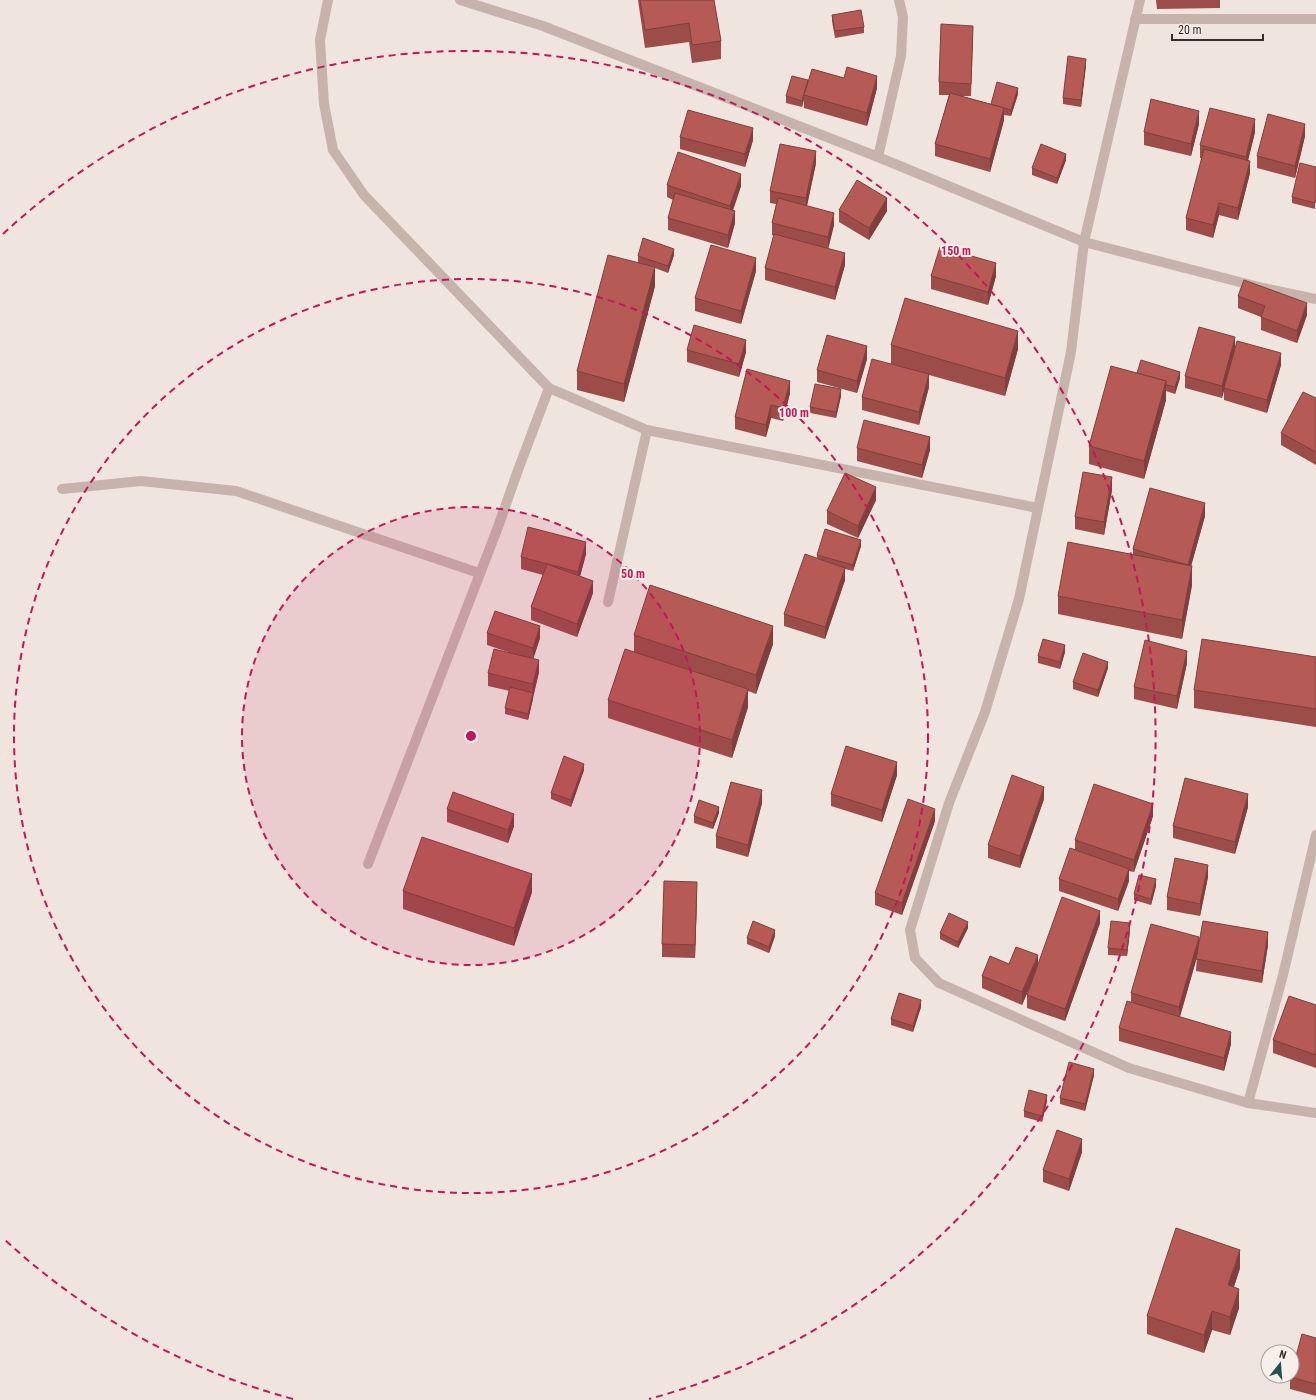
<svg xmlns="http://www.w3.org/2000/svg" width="1316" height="1400" font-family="'Roboto Condensed',sans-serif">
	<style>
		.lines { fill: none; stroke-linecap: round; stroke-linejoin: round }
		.minor { stroke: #c6b3ac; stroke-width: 10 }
		.wall { fill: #9d4d49 }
		.shaded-wall { fill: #7f3f3c }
		.building { fill: #b65a55; stroke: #7f3f3c }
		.ring { fill: none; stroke: #c2185b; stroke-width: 2; stroke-dasharray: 7 5 }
		.centre { fill: #c2185b; stroke: #f7efea; stroke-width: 2 }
		.ring-label { font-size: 12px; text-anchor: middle; font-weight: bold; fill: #c2185b; stroke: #f7efea; stroke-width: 4; stroke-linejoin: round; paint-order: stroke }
	</style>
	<rect width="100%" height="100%" fill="#efe4de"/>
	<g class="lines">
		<g class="minor">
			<polyline points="328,0 320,40 324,104 333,150 364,195 549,388 647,430 1038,508"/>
			<polyline points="460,0 543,26 878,157 1084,242 1263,288 1316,299"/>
			<polyline points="1140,0 1084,242 1071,352 1019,599 985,712 949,803 910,930 915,958 939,983 1129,1068 1248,1103 1316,1113"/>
			<polyline points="1135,19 1316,19"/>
			<polyline points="878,157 901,56 903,17 899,0"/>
			<polyline points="62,489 141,481 236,491 479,573"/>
			<polyline points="608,602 647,430"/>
			<polyline points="368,864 498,527 518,470 549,388"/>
			<polyline points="1248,1103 1283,975 1316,835"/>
		</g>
	</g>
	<g class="wall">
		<polygon points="638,0 714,0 721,41 721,59 692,63 689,42 645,48"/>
		<polygon points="1156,0 1220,0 1220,8 1157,9"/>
		<polygon points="832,15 864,27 864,33 835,38 832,21"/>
		<polygon points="973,38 971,96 961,96 991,104 1018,94 1011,116 1004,115 1004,120 990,172 935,156 935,144 949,95 939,95 939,82"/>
		<polygon points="1086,65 1081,107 1063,104 1063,98"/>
		<polygon points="808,84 877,88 867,126 804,108 804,99 802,107 786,103 786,96"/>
		<polygon points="1199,124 1191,156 1144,145 1144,132"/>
		<polygon points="1255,132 1248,160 1250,173 1238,220 1219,215 1213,238 1186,230 1186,218 1202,158 1200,158 1200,145"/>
		<polygon points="1305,136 1295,178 1257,168 1257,156"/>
		<polygon points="680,137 753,140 745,167 680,149"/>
		<polygon points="1066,160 1057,184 1032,175 1032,168"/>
		<polygon points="816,163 807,206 834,225 828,248 845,265 835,300 765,280 765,268 774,236 772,235 772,223 776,204 770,203 770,191"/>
		<polygon points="1316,167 1315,209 1292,203 1292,197"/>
		<polygon points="667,185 741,186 733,210 735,223 728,248 668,230 668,218 673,200 667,197"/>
		<polygon points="839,210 887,211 869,240 839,222"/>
		<polygon points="674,255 668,273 655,268 655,286 624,402 577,390 577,371 638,262 638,256"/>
		<polygon points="756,271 741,324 695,311 695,298"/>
		<polygon points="931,276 996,276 988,305 931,289"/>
		<polygon points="1238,296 1307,315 1297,343 1261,330 1261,317 1238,308"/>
		<polygon points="891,345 1018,349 1005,396 929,375 929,387 919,425 862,410 862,397 922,373 891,364"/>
		<polygon points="1235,348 1281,365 1267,413 1224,400 1224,389 1222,398 1185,388 1185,376"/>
		<polygon points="687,350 746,352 739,377 687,362"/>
		<polygon points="867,359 857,393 817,382 817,370"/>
		<polygon points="1137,373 1180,378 1175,394 1166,391 1166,400 1144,479 1089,464 1089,446"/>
		<polygon points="790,393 783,421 771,418 766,437 735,429 735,417"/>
		<polygon points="841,396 836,418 810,413 810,407"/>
		<polygon points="1316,398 1316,465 1281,445 1281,433"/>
		<polygon points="857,448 930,450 922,478 857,461"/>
		<polygon points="1112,490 1104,535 1075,529 1075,517"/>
		<polygon points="876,500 858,538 827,524 827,511"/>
		<polygon points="1205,516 1191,566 1192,585 1182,639 1058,614 1058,596 1133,555 1133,549"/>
		<polygon points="861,546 853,571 845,569 845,580 825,639 784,626 784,614 817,558 817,555"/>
		<polygon points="586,554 580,576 593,593 577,637 531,620 531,607 543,575 521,569 521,557"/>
		<polygon points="487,633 540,638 533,658 539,672 528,720 505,714 505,708 510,691 488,686 488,673 508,652 487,645"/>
		<polygon points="634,635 773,644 756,694 748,691 748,707 732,758 608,718 608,700 634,652"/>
		<polygon points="1065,652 1060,669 1038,663 1038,656"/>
		<polygon points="1316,657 1316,727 1194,708 1194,690"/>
		<polygon points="1187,663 1177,709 1134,699 1134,687"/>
		<polygon points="1108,668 1098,697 1073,689 1073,682"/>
		<polygon points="584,770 571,807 551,799 551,793"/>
		<polygon points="897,775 882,822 831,806 831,794"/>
		<polygon points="1044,799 1020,868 988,858 988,845"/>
		<polygon points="762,803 748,857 716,848 716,836"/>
		<polygon points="1248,807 1235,854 1173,838 1173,826"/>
		<polygon points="447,809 514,826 508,843 447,822"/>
		<polygon points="719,813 713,829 694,823 694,816"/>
		<polygon points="1153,816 1134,872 1129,871 1129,881 1118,911 1059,891 1059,879 1075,850 1075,840"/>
		<polygon points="935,821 902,915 875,905 875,893"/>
		<polygon points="1208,877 1200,916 1167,910 1167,897"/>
		<polygon points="1156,886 1151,905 1134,900 1134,894"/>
		<polygon points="403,891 532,892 514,946 403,909"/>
		<polygon points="697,894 695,958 662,957 662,944"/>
		<polygon points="1100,923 1065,1021 1027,1008 1027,995 1035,974 1022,1005 982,988 982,976 1009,964 1038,967"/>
		<polygon points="968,928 958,948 940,939 940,933"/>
		<polygon points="1130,930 1127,956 1108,955 1108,948"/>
		<polygon points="775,936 769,953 747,944 747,938"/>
		<polygon points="1199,945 1268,945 1262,983 1196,971 1197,957 1180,1017 1231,1044 1224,1071 1119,1041 1119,1028 1131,1002 1131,993"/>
		<polygon points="1316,1005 1316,1068 1273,1053 1273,1040"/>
		<polygon points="921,1007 913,1032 891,1025 891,1019"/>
		<polygon points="1094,1075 1085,1111 1060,1104 1060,1098"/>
		<polygon points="1047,1101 1042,1122 1024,1117 1024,1111"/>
		<polygon points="1082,1152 1069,1191 1043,1182 1043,1170"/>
		<polygon points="1240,1268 1234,1287 1239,1308 1230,1335 1212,1330 1204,1353 1147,1334 1147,1316"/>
		<polygon points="1316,1338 1316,1396 1290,1389 1290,1377"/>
	</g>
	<g class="shaded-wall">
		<polygon points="1086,59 1086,65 1081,107 1081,100"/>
		<polygon points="877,76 877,88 867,126 867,113"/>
		<polygon points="808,80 808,86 804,95 804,99 802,107 802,101"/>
		<polygon points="1018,88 1018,94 1011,116 1011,110"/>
		<polygon points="1004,108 1004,120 990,172 990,159"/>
		<polygon points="1199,111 1199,124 1191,156 1191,144"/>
		<polygon points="1255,119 1255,132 1246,169 1246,157"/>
		<polygon points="1305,124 1305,136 1295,178 1295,166"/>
		<polygon points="753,128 753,140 745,167 745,154"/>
		<polygon points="816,151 816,163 806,210 806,198"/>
		<polygon points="1066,154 1066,160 1057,184 1057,178"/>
		<polygon points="1250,161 1250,173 1238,220 1238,208"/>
		<polygon points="741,174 741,186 730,219 730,206"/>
		<polygon points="887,198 887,211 869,240 869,228"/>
		<polygon points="1219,203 1219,215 1213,238 1213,225"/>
		<polygon points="735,211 735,223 728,248 728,235"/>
		<polygon points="834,213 834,225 828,250 828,237"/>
		<polygon points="674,249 674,255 668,273 668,266"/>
		<polygon points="845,253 845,265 835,300 835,287"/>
		<polygon points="756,258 756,271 741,324 741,311"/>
		<polygon points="996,263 996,276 988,305 988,292"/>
		<polygon points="655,267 655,286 624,402 624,384"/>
		<polygon points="1307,303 1307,315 1297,343 1297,331"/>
		<polygon points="1018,331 1018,349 1005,396 1005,378"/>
		<polygon points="1235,337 1235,350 1222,398 1222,386"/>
		<polygon points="746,340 746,352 739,377 739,364"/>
		<polygon points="867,346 867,359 857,393 857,381"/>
		<polygon points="1281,353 1281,365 1267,413 1267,400"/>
		<polygon points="1180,372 1180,378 1175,394 1175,387"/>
		<polygon points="929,374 929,387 919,425 919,412"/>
		<polygon points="790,381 790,393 783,421 783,408"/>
		<polygon points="1166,381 1166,400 1144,479 1144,461"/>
		<polygon points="841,389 841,396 836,418 836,412"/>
		<polygon points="771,405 771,418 766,437 766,425"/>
		<polygon points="930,437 930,450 922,478 922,465"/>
		<polygon points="1112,477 1112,490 1104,535 1104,522"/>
		<polygon points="876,487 876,500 858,538 858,526"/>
		<polygon points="1205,503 1205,516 1188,577 1188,565"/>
		<polygon points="861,540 861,546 853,571 853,565"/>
		<polygon points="586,542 586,554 578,584 578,572"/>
		<polygon points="1192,566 1192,585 1182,639 1182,620"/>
		<polygon points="845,568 845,580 825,639 825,627"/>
		<polygon points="593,581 593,593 577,637 577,624"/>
		<polygon points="540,626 540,638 533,660 533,648"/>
		<polygon points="773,626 773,644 756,694 756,675"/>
		<polygon points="1065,645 1065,652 1060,669 1060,662"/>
		<polygon points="1187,651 1187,663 1177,709 1177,696"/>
		<polygon points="539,660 539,672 533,697 533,684"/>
		<polygon points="1108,662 1108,668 1098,697 1098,690"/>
		<polygon points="748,689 748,707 732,758 732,740"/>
		<polygon points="533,693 533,699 528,720 528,714"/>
		<polygon points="897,762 897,775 882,822 882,810"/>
		<polygon points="584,764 584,770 571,807 571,800"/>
		<polygon points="1044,787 1044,799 1020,868 1020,856"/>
		<polygon points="762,790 762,803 748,857 748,845"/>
		<polygon points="1248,794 1248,807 1235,854 1235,842"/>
		<polygon points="1153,804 1153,816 1134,872 1134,860"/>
		<polygon points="719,807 719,813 713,829 713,823"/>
		<polygon points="935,809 935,821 902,915 902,903"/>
		<polygon points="514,814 514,826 508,843 508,830"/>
		<polygon points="1208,865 1208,877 1200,916 1200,904"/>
		<polygon points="1129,869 1129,881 1118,911 1118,899"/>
		<polygon points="532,874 532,892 514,946 514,928"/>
		<polygon points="1156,879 1156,886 1151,905 1151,899"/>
		<polygon points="697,882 697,894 695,958 695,945"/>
		<polygon points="1100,911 1100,923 1065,1021 1065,1009"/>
		<polygon points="968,922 968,928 958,948 958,942"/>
		<polygon points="1130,923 1130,930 1127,956 1127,950"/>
		<polygon points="775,930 775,936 769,953 769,947"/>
		<polygon points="1268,932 1268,945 1262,983 1262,971"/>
		<polygon points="1199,937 1199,950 1179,1019 1179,1007"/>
		<polygon points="1038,955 1038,968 1022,1005 1022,992"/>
		<polygon points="921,1000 921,1007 913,1032 913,1026"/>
		<polygon points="1231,1032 1231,1044 1224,1071 1224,1058"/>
		<polygon points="1094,1069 1094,1075 1085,1111 1085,1104"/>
		<polygon points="1047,1095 1047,1101 1042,1122 1042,1116"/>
		<polygon points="1082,1139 1082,1152 1069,1191 1069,1179"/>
		<polygon points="1240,1250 1240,1268 1228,1304 1228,1285"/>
		<polygon points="1239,1289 1239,1308 1230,1335 1230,1317"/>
		<polygon points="1212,1311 1212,1330 1204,1353 1204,1335"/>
	</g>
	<g class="building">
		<polygon points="640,0 714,0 721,41 692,45 689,23 645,30"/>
		<polygon points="861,10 864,27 835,31 832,15"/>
		<polygon points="941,24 973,26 971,84 939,82"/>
		<polygon points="1068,56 1086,59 1081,100 1063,98"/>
		<polygon points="847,67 877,76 867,113 804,95 812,69 844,78"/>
		<polygon points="792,76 808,80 802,101 786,96"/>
		<polygon points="997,82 1018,88 1011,110 991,104"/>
		<polygon points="950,93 1004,108 990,159 935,144"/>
		<polygon points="1151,99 1199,111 1191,144 1144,132"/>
		<polygon points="1210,108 1255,119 1246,157 1200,145"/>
		<polygon points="688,110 753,128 745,154 680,137"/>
		<polygon points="1268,114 1305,124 1295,166 1257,156"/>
		<polygon points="780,144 816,151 806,198 770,191"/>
		<polygon points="1041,144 1066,154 1057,178 1032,168"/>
		<polygon points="1204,149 1250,161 1238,208 1219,203 1213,225 1186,218"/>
		<polygon points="678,152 741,174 730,206 667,185"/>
		<polygon points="1300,163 1316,167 1316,199 1315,203 1292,197"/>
		<polygon points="857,180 887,198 869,228 839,210"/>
		<polygon points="675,193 735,211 728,235 668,218"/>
		<polygon points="778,198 834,213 828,237 772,223"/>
		<polygon points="774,234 845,253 835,287 765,268"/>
		<polygon points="643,238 674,249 668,266 638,256"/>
		<polygon points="711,245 756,258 741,311 695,298"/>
		<polygon points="940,247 996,263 988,292 931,276"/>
		<polygon points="608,255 655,267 624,384 577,371"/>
		<polygon points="1244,280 1307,303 1297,331 1261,317 1265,306 1238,296"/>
		<polygon points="905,298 1018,331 1005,378 891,345"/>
		<polygon points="694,325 746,340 739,364 687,350"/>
		<polygon points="1199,327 1235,337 1222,386 1185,376"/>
		<polygon points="827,335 867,346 857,381 817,370"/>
		<polygon points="1237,341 1281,353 1267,400 1224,388"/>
		<polygon points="872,359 929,374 919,412 862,397"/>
		<polygon points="1141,360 1180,372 1175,387 1166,385 1166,381 1137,373"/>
		<polygon points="1111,366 1166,381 1144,461 1089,446"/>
		<polygon points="747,369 790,381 783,408 771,405 766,425 735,417"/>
		<polygon points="815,384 841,389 836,412 810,407"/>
		<polygon points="1303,392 1316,398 1316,452 1281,433"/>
		<polygon points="864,420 930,437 922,465 857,448"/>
		<polygon points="1083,472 1112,477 1104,522 1075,517"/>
		<polygon points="845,473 876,487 858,526 827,511"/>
		<polygon points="1150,488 1205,503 1188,565 1133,549"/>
		<polygon points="528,527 586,542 578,572 521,557"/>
		<polygon points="825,529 861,540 853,565 817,555"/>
		<polygon points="1068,542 1192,566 1182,620 1058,596"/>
		<polygon points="805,554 845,568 825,627 784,614"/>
		<polygon points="547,564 593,581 577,624 531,607"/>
		<polygon points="650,585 773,626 756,675 634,635"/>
		<polygon points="495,611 540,626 533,648 487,633"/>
		<polygon points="1043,639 1065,645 1060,662 1038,656"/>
		<polygon points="1202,639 1316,657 1316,709 1194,690"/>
		<polygon points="1145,640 1187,651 1177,696 1134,687"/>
		<polygon points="494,649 539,660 533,684 488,673"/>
		<polygon points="625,649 748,689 732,740 608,700"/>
		<polygon points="1083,653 1108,662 1098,690 1073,682"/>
		<polygon points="510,687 533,693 528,714 505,708"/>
		<polygon points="846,746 897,762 882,810 831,794"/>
		<polygon points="564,756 584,764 571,800 551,793"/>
		<polygon points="1012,775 1044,787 1020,856 988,845"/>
		<polygon points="1185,778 1248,794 1235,842 1173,826"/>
		<polygon points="731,782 762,790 748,845 716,836"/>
		<polygon points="1094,784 1153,804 1134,860 1075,840"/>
		<polygon points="453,792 514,814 508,830 447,809"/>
		<polygon points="908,799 935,809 902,903 875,893"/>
		<polygon points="699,800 719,807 713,823 694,816"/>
		<polygon points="422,837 532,874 514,928 403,891"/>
		<polygon points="1070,848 1129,869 1118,899 1059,879"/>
		<polygon points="1175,858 1208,865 1200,904 1167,897"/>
		<polygon points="1139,875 1156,879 1151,899 1134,894"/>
		<polygon points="664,881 697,882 695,945 662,944"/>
		<polygon points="1062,897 1100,911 1065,1009 1027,995"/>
		<polygon points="949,913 968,922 958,942 940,933"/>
		<polygon points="753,921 775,930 769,947 747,938"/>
		<polygon points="1111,921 1130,923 1127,950 1108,948"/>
		<polygon points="1203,921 1268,932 1262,971 1196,959"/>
		<polygon points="1151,924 1199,937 1179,1007 1131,993"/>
		<polygon points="1016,947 1038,955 1022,992 982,976 990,956 1009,964"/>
		<polygon points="899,993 921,1000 913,1026 891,1019"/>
		<polygon points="1289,996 1316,1005 1316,1055 1273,1040"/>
		<polygon points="1127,1001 1231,1032 1224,1058 1119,1028"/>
		<polygon points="1069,1062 1094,1069 1085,1104 1060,1098"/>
		<polygon points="1029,1090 1047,1095 1042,1116 1024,1111"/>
		<polygon points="1057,1130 1082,1139 1069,1179 1043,1170"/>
		<polygon points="1176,1228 1240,1250 1228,1285 1239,1289 1230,1317 1212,1311 1204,1335 1147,1316"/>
		<polygon points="1302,1334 1316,1338 1316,1384 1290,1377 1291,1376 1292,1376 1292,1371"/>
	</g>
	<circle cx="471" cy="736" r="229" fill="#c2185b" fill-opacity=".12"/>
	<g class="ring">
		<circle cx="471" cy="736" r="229"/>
		<circle cx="471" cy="736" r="457"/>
		<path d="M293 1399A686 686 0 0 1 3 1238M3 234A686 686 0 1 1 649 1399"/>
	</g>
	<circle cx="471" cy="736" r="6" class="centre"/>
	<g class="ring-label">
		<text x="956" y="255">150 m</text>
		<text x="794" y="417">100 m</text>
		<text x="633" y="578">50 m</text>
	</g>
	<g transform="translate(1280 1364) rotate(17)"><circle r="19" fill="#f7efea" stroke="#a9a19d"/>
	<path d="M0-3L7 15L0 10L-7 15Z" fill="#24514c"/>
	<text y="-6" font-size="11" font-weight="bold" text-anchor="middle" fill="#352b2a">N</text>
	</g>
	<path d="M1172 34v6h91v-6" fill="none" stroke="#352b2a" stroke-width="2"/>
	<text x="1178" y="34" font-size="12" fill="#352b2a" stroke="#f7efea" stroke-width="3" paint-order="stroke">20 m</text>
</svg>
